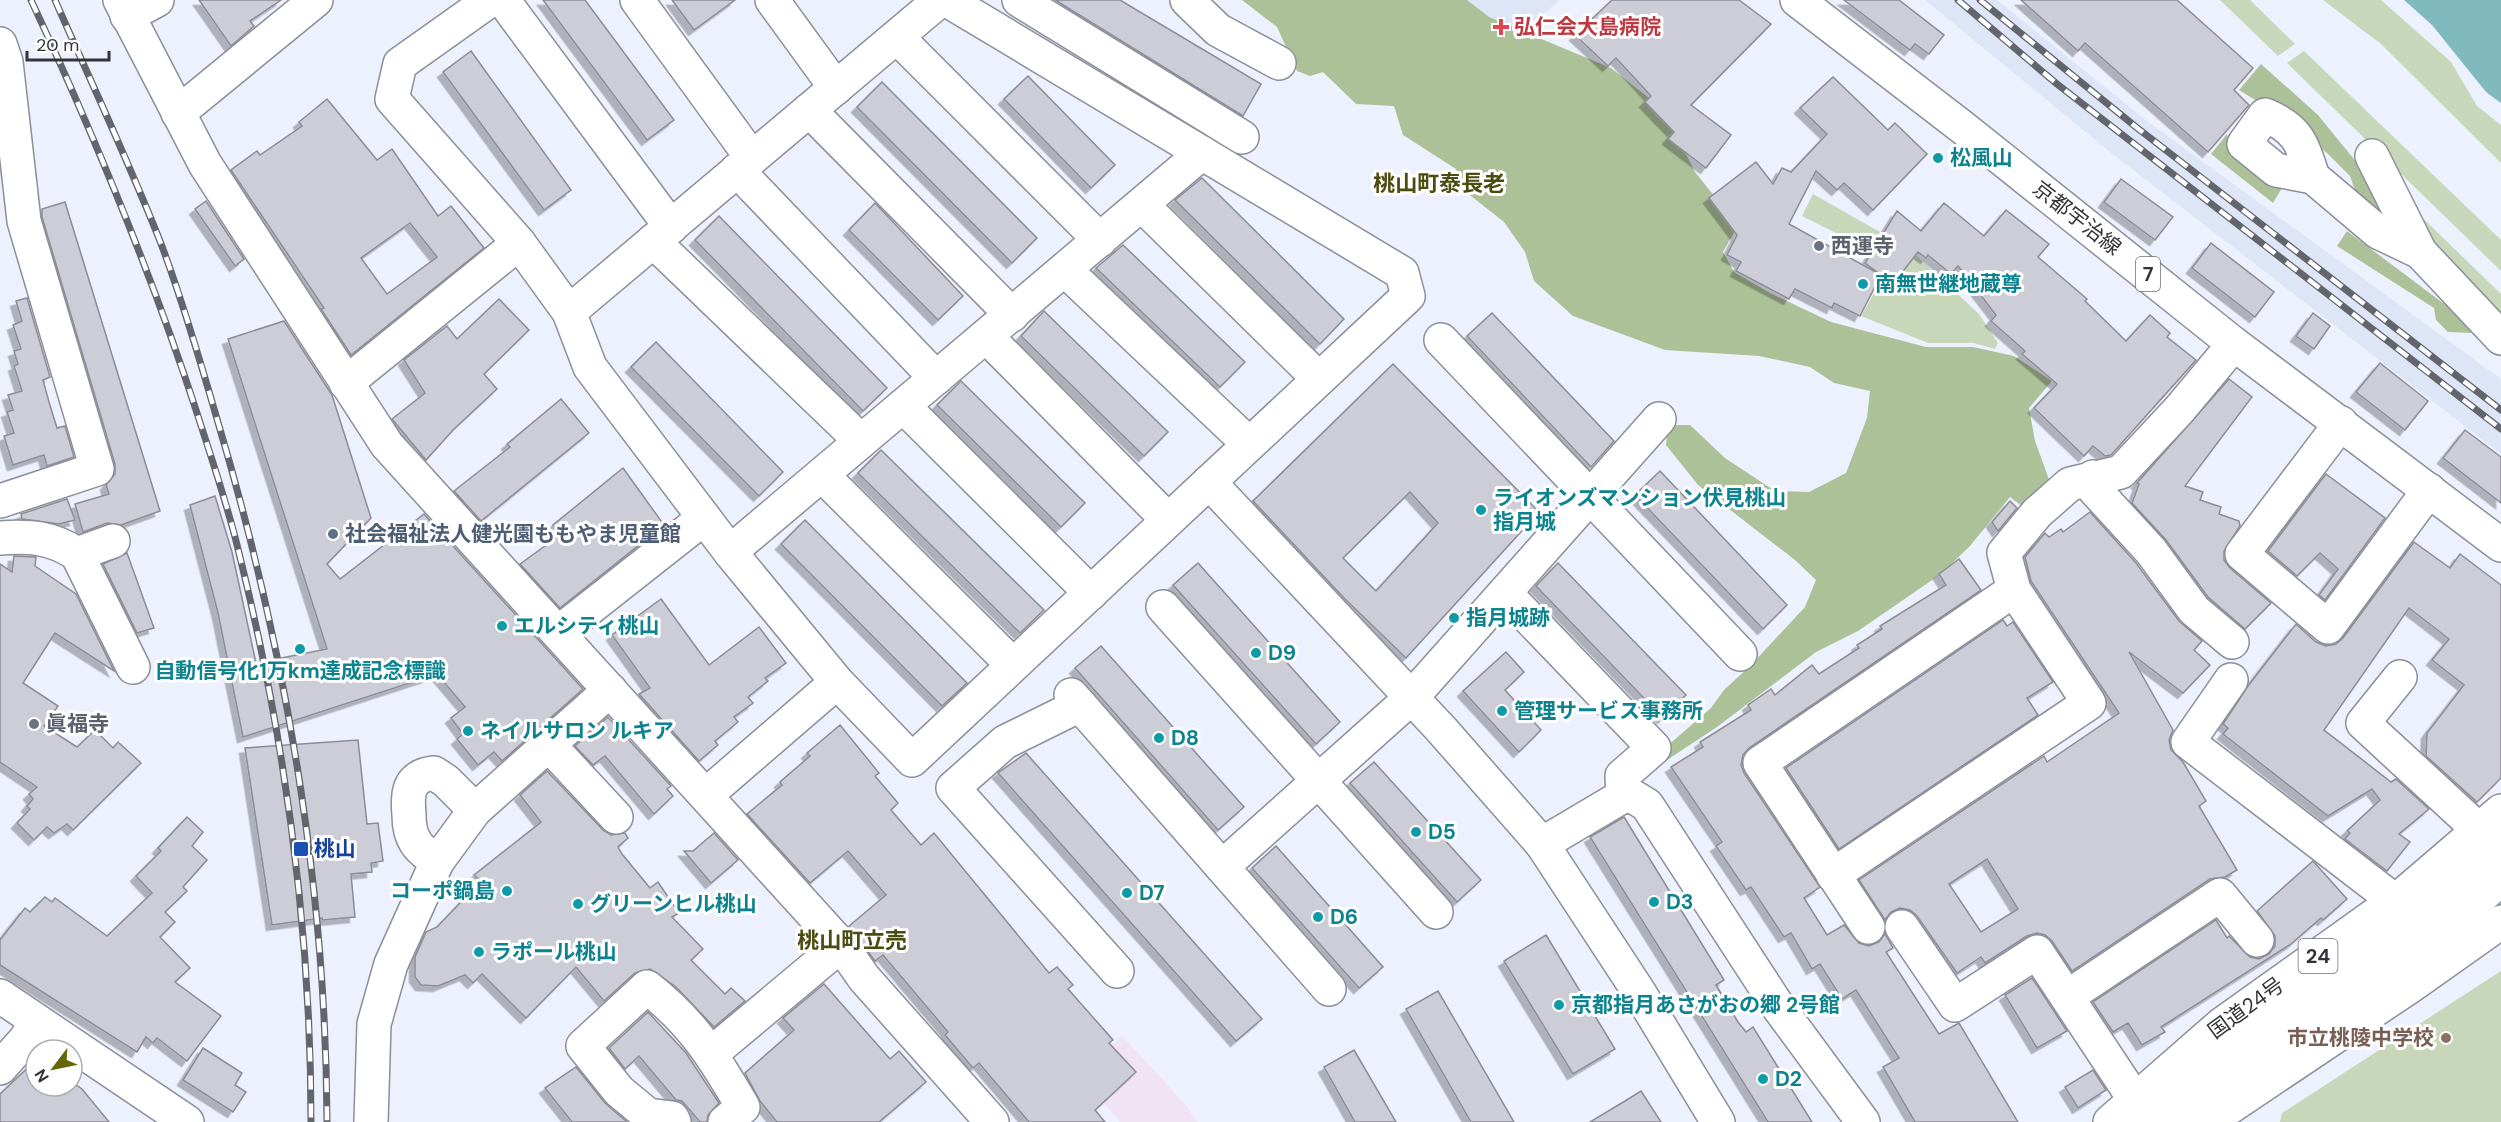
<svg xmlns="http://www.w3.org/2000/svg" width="2501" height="1122" font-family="'DM Sans','Noto Sans JP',sans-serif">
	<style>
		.built { fill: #dde5f7 }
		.education { fill: #f1e2f4 }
		.green { fill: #c8d7b9 }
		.forest { fill: #adc199 }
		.water { fill: #81babe }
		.building { fill: #cdcdd8; stroke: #8c8b96; stroke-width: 1.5; fill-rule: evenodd; filter: url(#shadow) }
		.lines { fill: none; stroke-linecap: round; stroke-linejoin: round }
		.minor-casing { stroke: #8b8f99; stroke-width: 36 }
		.major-casing { stroke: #8b8f99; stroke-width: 36 }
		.highway-casing { stroke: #8b8f99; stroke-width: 36 }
		.minor { stroke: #fff; stroke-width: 33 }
		.major { stroke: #fff; stroke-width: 33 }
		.highway { stroke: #fff; stroke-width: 33 }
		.rail-casing { stroke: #63656c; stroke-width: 7 }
		.rail { stroke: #fff; stroke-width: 4.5; stroke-dasharray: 14; stroke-linecap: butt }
		.health-dot { fill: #e0444e; stroke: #fff; stroke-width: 2 }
		.culture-dot { fill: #0f9aa8; stroke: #fff; stroke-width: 2 }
		.worship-dot { fill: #6b7280; stroke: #fff; stroke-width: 2 }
		.service-dot { fill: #5c6f8a; stroke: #fff; stroke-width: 2 }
		.transit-dot { fill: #1a4fb4; stroke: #fff; stroke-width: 2 }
		.education-dot { fill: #8d6e63; stroke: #fff; stroke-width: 2 }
		.labels { text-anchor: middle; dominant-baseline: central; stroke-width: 6; stroke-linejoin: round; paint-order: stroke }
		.shield { fill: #fff; stroke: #707174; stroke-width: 1.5 }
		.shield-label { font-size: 20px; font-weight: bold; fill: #333439 }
		.health-label { font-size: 21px; font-weight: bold; fill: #be3a42; stroke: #fff; text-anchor: start }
		.culture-label { font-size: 21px; font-weight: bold; fill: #0d838f; stroke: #fff; text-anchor: start }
		.street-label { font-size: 21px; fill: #333439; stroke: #fff }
		.worship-label { font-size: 21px; font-weight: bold; fill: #5b616d; stroke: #fff; text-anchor: start }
		.service-label { font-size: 21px; font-weight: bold; fill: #4e5e75; stroke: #fff; text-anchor: start }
		.transit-label { font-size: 21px; font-weight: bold; fill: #164399; stroke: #fff; text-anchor: start }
		.education-label { font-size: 21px; font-weight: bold; fill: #785e54; stroke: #fff; text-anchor: end }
		.neighbourhood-label { font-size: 22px; font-weight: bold; fill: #4a4c10; stroke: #fff }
	</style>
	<defs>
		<filter id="shadow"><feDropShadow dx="-5.5" dy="5.5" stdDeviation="0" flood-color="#0004"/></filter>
	</defs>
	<rect width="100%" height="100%" fill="#edf1fd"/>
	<g class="built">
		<polygon points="1440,0 1559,0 1502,53"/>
		<polygon points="1925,0 1997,0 2147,121 2501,379 2501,454 2110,152"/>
	</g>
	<polygon class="education" points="1122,1036 1184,1103 1197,1122 1120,1122 1080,1074"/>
	<g class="green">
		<polygon points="2220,0 2250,0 2295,44 2278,56"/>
		<polygon points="2323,0 2381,0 2451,62 2477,106 2501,125 2501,163 2381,44"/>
		<polygon points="2304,51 2501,240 2501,271 2287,63"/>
		<polygon points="1813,194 1880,232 1876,240 1867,237 1854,242 1802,216"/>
		<polygon points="2400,196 2501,294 2501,328 2441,265"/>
		<polygon points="1907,247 1979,314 1998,343 1995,349 1974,343 1928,343 1861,316 1881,281"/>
		<polygon points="2501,971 2501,1122 2280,1122 2282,1113"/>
	</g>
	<g class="forest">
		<polygon points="1242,0 1467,0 1489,17 1611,68 1664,110 1695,172 1715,197 1741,220 1723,252 1734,272 1770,293 1831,322 1926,347 1973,347 2014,356 2052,381 2029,408 2035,441 2051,485 2027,510 2010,497 1970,546 1941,574 1858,631 1816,652 1717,727 1664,762 1661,757 1665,748 1711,708 1724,690 1751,665 1805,607 1816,580 1795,560 1698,485 1666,445 1668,425 1690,425 1725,458 1775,491 1809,492 1846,473 1867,418 1870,391 1834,383 1810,367 1759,356 1665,350 1573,316 1534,281 1525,252 1504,222 1466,192 1456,169 1403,135 1394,106 1356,104 1323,72 1310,76 1297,71 1277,27"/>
		<polygon points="2261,64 2318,115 2362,169 2394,224 2357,196 2350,176 2327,153 2270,109 2239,90"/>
		<polygon points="2227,134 2231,152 2282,188 2273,203 2211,154"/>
		<polygon points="2347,231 2443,303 2456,303 2476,322 2471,333 2448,332 2436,320 2434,308 2337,246"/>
	</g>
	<polygon class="water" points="2404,0 2501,0 2501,103 2486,92 2432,25"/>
	<g class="building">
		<polygon points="199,0 281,0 250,21 254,26 231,46"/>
		<polygon points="543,0 585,0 674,120 647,140"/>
		<polygon points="672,0 735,0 694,30"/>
		<polygon points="1055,0 1120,0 1261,84 1243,116"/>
		<polygon points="1612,0 1739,0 1771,24 1691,105 1731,135 1706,168 1668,139 1674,132 1645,102 1651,96 1616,58 1608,66 1575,35"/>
		<polygon points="1844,0 1899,0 1944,35 1929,54 1915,44 1910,50"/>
		<polygon points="2021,0 2177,0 2253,68 2234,90 2249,105 2208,152 2085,43 2078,51"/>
		<polygon points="471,51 571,190 544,210 443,72"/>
		<polygon points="1028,76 1115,165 1091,188 1004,99"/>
		<polygon points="1833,77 1888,130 1895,123 1927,154 1873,210 1844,183 1837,190 1816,171 1789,224 1881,275 1860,316 1834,303 1832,308 1795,289 1789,299 1736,271 1741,262 1727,255 1737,235 1709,198 1756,162 1773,184 1782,168 1791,172 1827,134 1800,108"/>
		<polygon points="882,82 1037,238 1012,263 857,107"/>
		<path d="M327 99 377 160 392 149 438 216 451 206 484 248 351 355 321 309 324 308 231 170 257 151 260 155 302 126 299 122ZM410 223 437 257 387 294 361 258Z"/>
		<polygon points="1202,178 1344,319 1320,344 1175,200"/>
		<polygon points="2121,179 2173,217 2155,240 2104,202"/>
		<polygon points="206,201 244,259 235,266 195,209"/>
		<polygon points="65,202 160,511 121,525 107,523 83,532 75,504 109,494 106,485 115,474 115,464 42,217 42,209"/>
		<polygon points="875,203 963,296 938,320 849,230"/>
		<polygon points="1944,203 1984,236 2006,210 2049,244 2038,257 2087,299 2085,301 2126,341 2150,315 2170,333 2167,337 2196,360 2111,455 2105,456 2093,446 2084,456 2034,408 2057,384 2022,354 2025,351 1991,321 1996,315 1958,266 1951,274 1928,255 1926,258 1918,252 1893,284 1865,263 1897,211 1921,231"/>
		<polygon points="719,216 887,388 863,411 695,240"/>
		<polygon points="2211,243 2274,292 2255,317 2192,268"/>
		<polygon points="1123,245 1245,362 1220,387 1096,268"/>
		<polygon points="27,298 50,377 43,380 49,402 57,428 65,426 74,457 47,466 44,455 13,465 4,436 14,433 7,412 13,410 8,395 22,391 14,366 18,364 14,351 21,349 13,325 22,321 16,301"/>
		<polygon points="499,299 529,330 484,374 497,389 454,429 426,460 392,419 425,393 404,360 447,326 457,339"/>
		<polygon points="1044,311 1168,432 1144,456 1021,336"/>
		<polygon points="1492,313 1614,441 1591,467 1467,336"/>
		<polygon points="2313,313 2330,326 2314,349 2296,336"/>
		<polygon points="284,321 332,395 371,518 327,564 340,579 424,514 583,689 502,761 494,752 478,765 457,739 463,734 451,718 465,707 437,674 243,737 218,613 190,505 215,496 232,552 256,663 327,649 228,339"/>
		<polygon points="656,342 783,472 759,496 631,367"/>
		<polygon points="2380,363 2428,401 2405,430 2356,392"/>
		<path d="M1393 364 1539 512 1406 658 1344 598 1253 501ZM1410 492 1438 523 1376 591 1343 558Z"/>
		<polygon points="2229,379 2252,397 2185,486 2203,492 2200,500 2221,507 2219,514 2239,521 2240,526 2224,551 2224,560 2230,568 2271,603 2245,629 2208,597 2166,540 2132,503 2139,484 2137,483"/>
		<polygon points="961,381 1085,503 1061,527 937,405"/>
		<polygon points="561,399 589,433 481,521 454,491 510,447 507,444"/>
		<polygon points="2465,430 2501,457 2501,503 2443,458"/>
		<polygon points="881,450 1044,610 1020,633 858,473"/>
		<polygon points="623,468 664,525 560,608 520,564 560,535 553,525"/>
		<polygon points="1660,471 1787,605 1763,629 1635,495"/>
		<polygon points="2326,474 2385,518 2325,600 2319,595 2338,569 2320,553 2297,576 2268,551"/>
		<polygon points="67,499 75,520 59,524 22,519 21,514"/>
		<polygon points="2010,501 2017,508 1998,531 1992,522"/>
		<path d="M2090 512 2136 563 2179 621 2202 641 2194 650 2210 665 2183 693 2129 652 2173 730 2169 740 2171 750 2183 762 2206 801 2199 806 2237 870 2225 877 2210 879 2072 971 2052 941 2045 935 2037 933 2027 936 1985 963 1981 957 1957 973 1917 916 1910 910 1900 908 1891 912 1885 920 1859 880 2044 756 2047 762 2119 713 2031 581 2025 557 2045 533 2049 537 2061 529 2063 532ZM1987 859 2018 909 1981 932 1949 884Z"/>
		<polygon points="805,520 967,683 942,706 781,544"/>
		<polygon points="2414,542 2450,568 2460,554 2501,585 2501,778 2477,802 2426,756 2427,733 2464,685 2432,660 2449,639 2409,608 2324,730 2391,782 2396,779 2429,809 2399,834 2410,842 2387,871 2345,839 2350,833 2347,831 2380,800 2372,789 2328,816 2223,734 2228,728 2223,724 2248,686 2296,624 2316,642 2326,646 2336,644 2343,638"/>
		<polygon points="127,553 154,628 137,633 103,564"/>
		<polygon points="14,556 36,557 35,566 76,594 114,671 55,633 23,683 58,706 44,726 77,747 95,730 113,748 118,742 141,763 73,830 67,824 54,833 47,827 34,840 17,823 30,809 27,806 33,799 29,794 37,787 0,762 0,564 12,572"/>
		<polygon points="1959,559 1981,590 1749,748 1743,755 1741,765 1744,773 1820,887 1804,898 1827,935 1844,925 1859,943 1869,946 1879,942 1885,934 1893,948 1886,952 1939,1034 1959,1023 2018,1122 1915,1122 1883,1067 1899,1058 1856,990 1842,999 1820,964 1812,969 1791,933 1784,937 1751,887 1746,890 1716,846 1722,842 1671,767 1703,747 1700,742 1751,710 1748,705 1771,689 1775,695 1812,665 1819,674 1859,648 1857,645 1882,629 1880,626 1946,585 1939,574"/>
		<polygon points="1198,563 1340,722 1316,744 1173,585"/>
		<polygon points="1558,563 1686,695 1663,718 1536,586"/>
		<polygon points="661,599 709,665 759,627 786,663 765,678 768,681 748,697 753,703 734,717 738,722 715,741 718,745 699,761 639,694 650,688 612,635"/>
		<polygon points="2003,620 2007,626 2013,622 2053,682 2027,698 2038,715 1839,849 1786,768"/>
		<polygon points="1101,646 1244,807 1218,830 1075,668"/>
		<polygon points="1506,652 1524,672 1505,690 1541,730 1519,752 1463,691"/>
		<polygon points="608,717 671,786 667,789 673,796 654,814 605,756 593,765 575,746"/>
		<polygon points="840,725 879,773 875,776 898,803 891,810 921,845 934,833 1049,973 1057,967 1073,985 1068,989 1113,1040 1109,1043 1136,1072 1095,1110 1105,1122 1029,1122 979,1063 973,1068 945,1035 948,1032 883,955 875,961 849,926 886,895 848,851 810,883 747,814 782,785 780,782 810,756 807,753"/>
		<polygon points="358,740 367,824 378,823 383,861 371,863 372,872 351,874 355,917 323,920 322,918 272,925 245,748"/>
		<polygon points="1026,753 1262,1019 1236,1041 998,773"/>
		<polygon points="1374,762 1481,880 1457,902 1350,783"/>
		<polygon points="547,771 603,830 611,835 625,833 628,838 618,847 622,854 650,888 658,882 679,913 672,917 703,949 691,960 725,994 731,988 745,1001 714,1027 676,987 650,969 635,973 604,1001 576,967 526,1018 482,974 473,983 465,975 438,986 421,985 415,977 415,957 426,932 437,927 481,881 474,875 541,822 520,795"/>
		<polygon points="187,817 203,832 192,846 207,860 183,887 187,891 165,912 175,922 160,937 190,968 175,982 221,1016 187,1061 157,1038 153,1043 146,1037 137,1052 0,965 0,940 25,908 30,912 45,897 52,902 55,898 107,936 152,893 136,876 161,851 158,848"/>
		<polygon points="1624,817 1724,980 1716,985 1738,1022 1746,1032 1753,1027 1812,1122 1768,1122 1590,837"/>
		<polygon points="714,833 738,860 711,883 684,851 693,851"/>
		<polygon points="1276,846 1383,967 1359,988 1252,868"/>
		<polygon points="2313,861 2347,899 2323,920 2321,918 2291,944 2161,1027 2165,1032 2142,1045 2128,1023 2113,1032 2093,1002 2216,920 2227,938 2229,936 2250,957 2259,959 2269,954 2275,946 2275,936 2257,911"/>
		<polygon points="1546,935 1615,1049 1573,1074 1504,961"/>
		<polygon points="2032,978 2067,1031 2037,1048 2005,995"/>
		<polygon points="824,984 890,1059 899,1051 926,1082 879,1122 777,1122 760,1101 745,1073 794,1030 783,1018"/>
		<polygon points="1438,991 1514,1122 1471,1122 1406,1009"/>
		<polygon points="648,1012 686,1053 719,1103 708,1115 707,1122 700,1122 682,1101 676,1100 639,1056 625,1069 609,1048"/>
		<polygon points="203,1048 242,1073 235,1085 246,1092 233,1112 183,1080"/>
		<polygon points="1354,1050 1396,1122 1355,1122 1324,1067"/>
		<polygon points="36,1060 36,1086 72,1086 72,1082 82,1089 109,1122 0,1122 0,1094"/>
		<polygon points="576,1067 605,1103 627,1122 572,1122 545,1088"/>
		<polygon points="2093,1070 2106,1090 2078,1108 2065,1087"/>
		<polygon points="1641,1091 1661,1122 1590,1122 1625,1101"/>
	</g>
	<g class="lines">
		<defs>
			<g id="minor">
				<polyline points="120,0 205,164 387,445 841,945 864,978 992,1122"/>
				<polyline points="490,0 400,64 392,99 519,243 569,312 590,367 730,552 837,682 912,760 1408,296 1402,273 947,0"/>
				<polyline points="503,0 671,227"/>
				<polyline points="637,0 752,158"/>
				<polyline points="772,0 836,88"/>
				<polyline points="1019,0 1242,137"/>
				<polyline points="1187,0 1218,30 1279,63"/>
				<polyline points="127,16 157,0"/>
				<polyline points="897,37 1100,240"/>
				<polyline points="0,44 6,62 24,221 97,469 0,501"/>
				<polyline points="809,110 1012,315"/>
				<polyline points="178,113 316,0"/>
				<polyline points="2372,156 2420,252 2501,338"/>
				<polyline points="737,170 936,378"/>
				<path d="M2313 177C2302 144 2299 129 2265 115L2244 144 2276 170 2313 177 2378 232 2420 252"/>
				<polyline points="1142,205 1319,379"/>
				<polyline points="653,241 861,441"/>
				<polyline points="1065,270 1249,444"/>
				<polyline points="569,312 940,0"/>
				<polyline points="986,336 1168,520"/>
				<polyline points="1441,340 1740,654"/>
				<polyline points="346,383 519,243"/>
				<polyline points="903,406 1091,593"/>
				<polyline points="2341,423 2242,554 2328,627 2429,490"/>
				<polyline points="822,475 1013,665"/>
				<polyline points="2093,477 2094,489 2151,551 2194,610 2232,642"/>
				<polyline points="1209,482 1441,729 1542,844 1639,992 1718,1122"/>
				<path d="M0 538C30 536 51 537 77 554L133 667"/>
				<polyline points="730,552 1202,153"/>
				<polyline points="77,554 113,541"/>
				<polyline points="1505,593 1654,748 1622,776 1623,796"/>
				<polyline points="1163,607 1436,912"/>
				<polyline points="558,633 704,518"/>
				<polyline points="2400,677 2363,723 2480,831"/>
				<polyline points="2231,680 2188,742 2395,901"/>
				<polyline points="1071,695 1329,989"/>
				<polyline points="1080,705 1005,742 953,788 1117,971"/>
				<polyline points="549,745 616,817"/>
				<polyline points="706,795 837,682"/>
				<polyline points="1542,844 1623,796 1634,797 1647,805 1779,1008 1863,1122"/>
				<path d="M437 862C430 856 421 851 416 843 410 834 409 825 409 815 407 793 408 776 434 773L446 781 475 810"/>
				<polyline points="1222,867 1411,698 1659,419"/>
				<polyline points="1833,875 2089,703 2014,590 2004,553 2037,513 2070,484 2121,472 2179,410 2234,344"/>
				<polyline points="1868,927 1760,763 2014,590"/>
				<polyline points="1902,927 1955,1005 2037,952 2143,1112"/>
				<polyline points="0,996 187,1122"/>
				<polyline points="2067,997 2220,895 2257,940"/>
				<polyline points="712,1053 841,945"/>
				<polyline points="0,1068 25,1040 37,1022"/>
				<polyline points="371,1122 374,1024 391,964 437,862 475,810 610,690"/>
				<path d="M674 1122 672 1118 648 1115 619 1091 583 1046 647 987C693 1023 714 1057 743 1107L725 1122"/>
			</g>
			<polyline id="major" points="1797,0 1962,127 2234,344 2501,545"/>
			<g id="highway">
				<polyline points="2180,1082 2358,965 2414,924 2501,849"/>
				<polyline points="2110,1122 2221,1025 2403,895 2501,811"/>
				<path d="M2143 1122C2190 1104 2232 1077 2275 1050 2355 998 2430 943 2501 879"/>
				<polyline points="2190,1122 2230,1107 2412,985 2501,922"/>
			</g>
		</defs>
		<use href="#minor" class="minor-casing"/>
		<use href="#major" class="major-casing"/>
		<use href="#highway" class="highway-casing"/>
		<use href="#minor" class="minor"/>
		<use href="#major" class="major"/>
		<use href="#highway" class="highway"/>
		<defs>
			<g id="rail">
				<path d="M31 0C94 135 151 272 197 413 212 460 228 506 239 553 285 738 311 931 311 1122"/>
				<path d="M55 0C90 80 128 160 160 241 182 299 200 360 217 419 285 647 326 884 327 1122"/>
				<polyline points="1958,0 2057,84 2501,429"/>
				<polyline points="1980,0 2136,127 2501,410"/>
			</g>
		</defs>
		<use href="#rail" class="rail-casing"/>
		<use href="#rail" class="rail"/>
	</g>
	<path class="health-dot" d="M1498 18h6v6h6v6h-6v6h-6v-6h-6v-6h6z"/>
	<g class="culture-dot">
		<circle cx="1938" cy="158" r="6"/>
		<circle cx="1863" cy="284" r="6"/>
		<circle cx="1481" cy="510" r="6"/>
		<circle cx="1454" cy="618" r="6"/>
		<circle cx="502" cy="626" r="6"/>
		<circle cx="300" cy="649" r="6"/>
		<circle cx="1256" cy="653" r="6"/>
		<circle cx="1502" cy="711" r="6"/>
		<circle cx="468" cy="731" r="6"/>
		<circle cx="1159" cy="738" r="6"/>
		<circle cx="1416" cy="832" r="6"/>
		<circle cx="507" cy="891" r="6"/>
		<circle cx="1127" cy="893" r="6"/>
		<circle cx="1654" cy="902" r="6"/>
		<circle cx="578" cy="904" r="6"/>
		<circle cx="1318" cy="917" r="6"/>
		<circle cx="479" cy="952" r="6"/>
		<circle cx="1559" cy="1005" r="6"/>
		<circle cx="1763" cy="1079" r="6"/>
	</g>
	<g class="worship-dot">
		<circle cx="1819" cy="246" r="6"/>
		<circle cx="34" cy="724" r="6"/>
	</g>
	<circle class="service-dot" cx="333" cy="534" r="6"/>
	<rect class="transit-dot" x="293" y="841" width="16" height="16" rx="3"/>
	<circle class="education-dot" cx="2446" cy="1038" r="6"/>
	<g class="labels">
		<g class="shield">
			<rect x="2136" y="257" width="24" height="34" rx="4.5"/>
			<rect x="2298.5" y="939" width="39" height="34" rx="4.5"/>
		</g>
		<g class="shield-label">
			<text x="2148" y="274">7</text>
			<text x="2318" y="956">24</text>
		</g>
		<g class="health-label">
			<text x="1514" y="27">弘仁会大島病院</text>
		</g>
		<g class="culture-label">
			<text x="1950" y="158">松風山</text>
			<text x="1875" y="284">南無世継地蔵尊</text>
			<text x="1493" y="498">ライオンズマンション伏見桃山<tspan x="1493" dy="24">指月城</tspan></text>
			<text x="1466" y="618">指月城跡</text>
			<text x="514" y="626">エルシティ桃山</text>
			<text x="1268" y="653">D9</text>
			<text x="300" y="671" text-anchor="middle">自動信号化1万km達成記念標識</text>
			<text x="1514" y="711">管理サービス事務所</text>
			<text x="480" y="731">ネイルサロン ルキア</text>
			<text x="1171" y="738">D8</text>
			<text x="1428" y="832">D5</text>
			<text x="495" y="891" text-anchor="end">コーポ鍋島</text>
			<text x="1139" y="893">D7</text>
			<text x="1666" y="902">D3</text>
			<text x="590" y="904">グリーンヒル桃山</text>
			<text x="1330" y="917">D6</text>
			<text x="491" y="952">ラポール桃山</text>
			<text x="1571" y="1005">京都指月あさがおの郷 2号館</text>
			<text x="1775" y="1079">D2</text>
		</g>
		<g class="street-label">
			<text transform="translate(2077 218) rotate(38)">京都宇治線</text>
			<text transform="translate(2246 1008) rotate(-36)">国道24号</text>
		</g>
		<g class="worship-label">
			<text x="1831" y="246">西運寺</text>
			<text x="46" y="724">眞福寺</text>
		</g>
		<g class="service-label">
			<text x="345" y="534">社会福祉法人健光園ももやま児童館</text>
		</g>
		<g class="transit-label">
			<text x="314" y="849">桃山</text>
		</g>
		<g class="education-label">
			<text x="2434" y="1038">市立桃陵中学校</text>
		</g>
		<g class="neighbourhood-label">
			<text x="1439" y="183">桃山町泰長老</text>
			<text x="852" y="940">桃山町立売</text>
		</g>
	</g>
	<g transform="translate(54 1068) rotate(238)"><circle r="28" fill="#ffffff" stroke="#adaeb0" stroke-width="1.5"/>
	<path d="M0-4.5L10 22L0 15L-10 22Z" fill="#656806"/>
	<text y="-9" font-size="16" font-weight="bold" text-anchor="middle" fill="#333439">N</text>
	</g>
	<path d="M27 51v9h82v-9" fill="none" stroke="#333439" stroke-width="3"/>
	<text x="36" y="51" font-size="18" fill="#333439" stroke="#ffffff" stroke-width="4.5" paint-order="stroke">20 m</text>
</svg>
